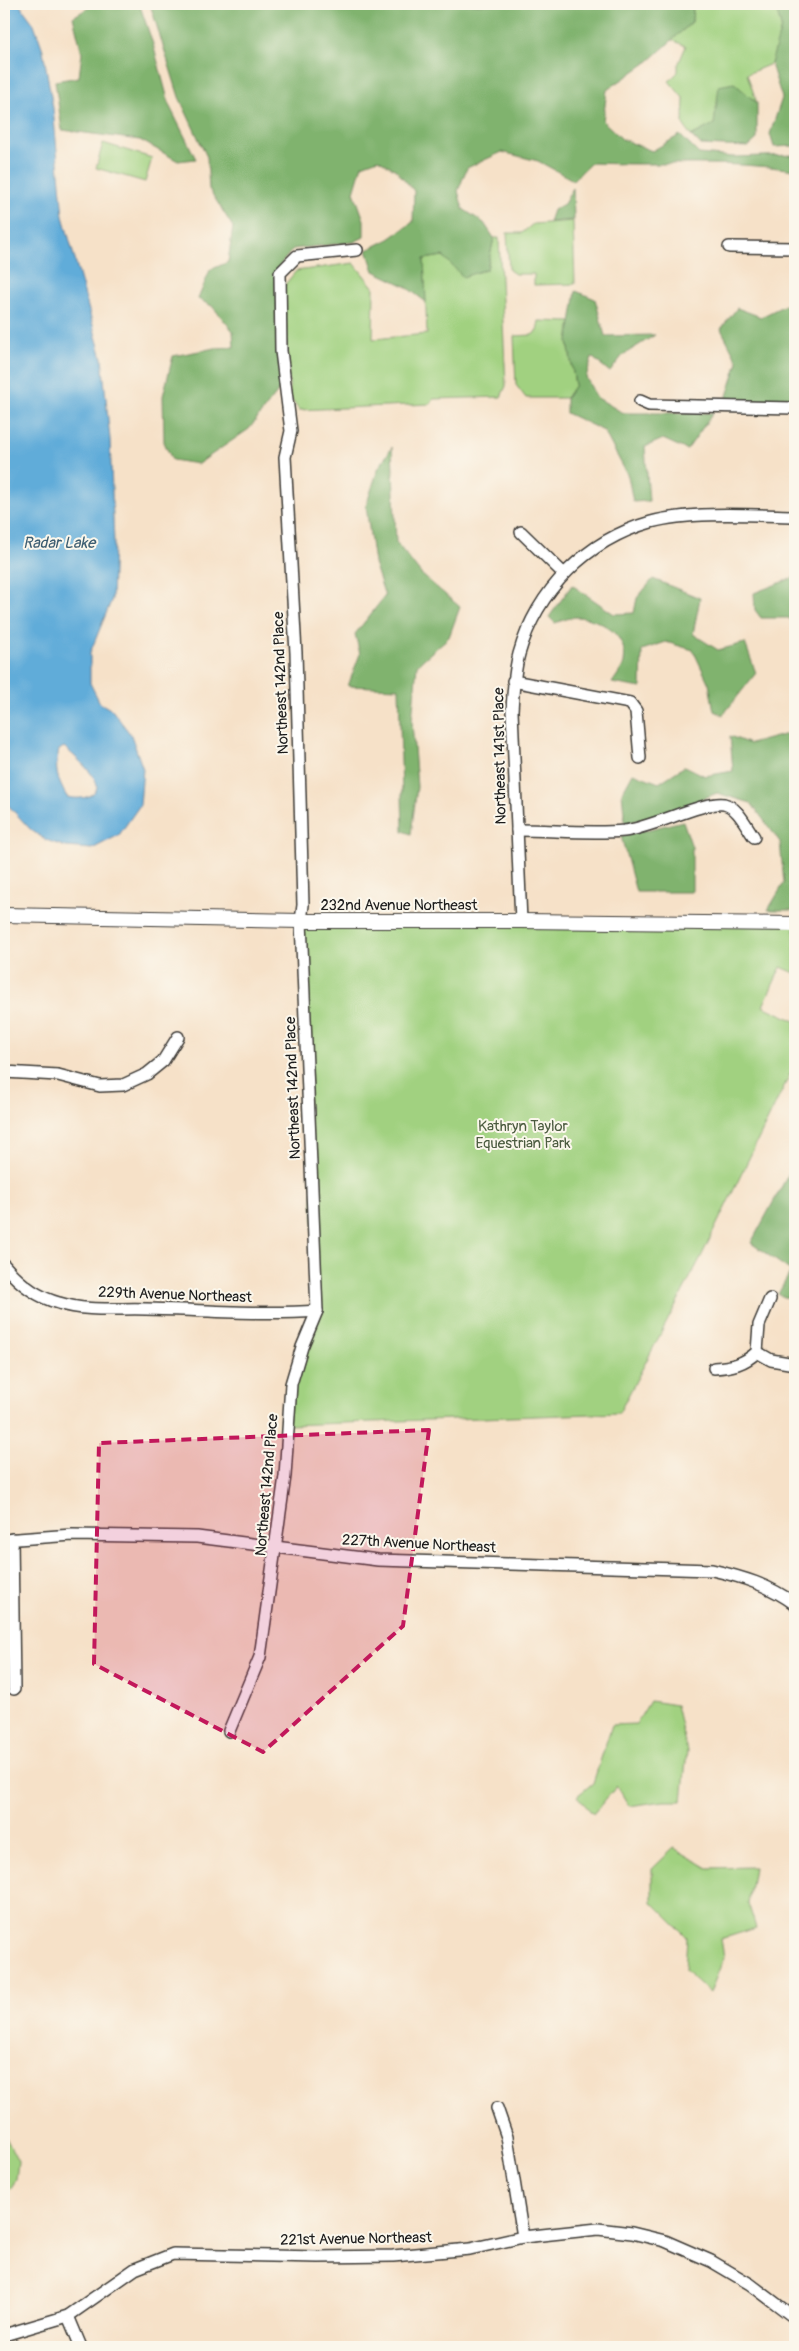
<svg xmlns="http://www.w3.org/2000/svg" width="799" height="2351" font-family="Pangolin,sans-serif">
	<style>
		.green { fill: #a1d180; stroke: #5e764e }
		.forest { fill: #80b36e; stroke: #4e6845 }
		.water { fill: #60acd9; stroke: #3e647a; fill-rule: evenodd }
		.lines { fill: none; stroke-linecap: round; stroke-linejoin: round }
		.minor-casing { stroke: #3d3a36; stroke-width: 14 }
		.tertiary-casing { stroke: #3d3a36; stroke-width: 16 }
		.minor { stroke: #fff; stroke-width: 11 }
		.tertiary { stroke: #fff; stroke-width: 14 }
		.marked { fill: #c2185b; fill-opacity: 0.2; stroke: #c2185b; stroke-width: 4; stroke-dasharray: 10 6; stroke-linejoin: round }
		.labels { text-anchor: middle; dominant-baseline: central; stroke-width: 4; stroke-linejoin: round; paint-order: stroke }
		.street-label { font-size: 15px; fill: #1c1c1c; stroke: #fbf7ec }
		.park-label { font-size: 15px; fill: #4b5b3f; stroke: #fbf7ec }
		.water-label { font-size: 16px; font-style: italic; fill: #3b5d71; stroke: #fbf7ec }
	</style>
	<rect width="100%" height="100%" fill="#fbf7ec"/>
	<filter id="ink" filterUnits="userSpaceOnUse"><feTurbulence type="fractalNoise" baseFrequency=".02" numOctaves="2"/><feDisplacementMap in="SourceGraphic" scale="10" xChannelSelector="R" yChannelSelector="G"/><feConvolveMatrix kernelMatrix="1 2 1 2 8 2 1 2 1" color-interpolation-filters="sRGB"/></filter>
	<filter id="wash" filterUnits="userSpaceOnUse"><feTurbulence type="fractalNoise" baseFrequency=".0096" numOctaves="4" result="noise"/><feDisplacementMap in="SourceGraphic" scale="20" xChannelSelector="R" yChannelSelector="G"/><feGaussianBlur stdDeviation="1.12" result="paint"/><feColorMatrix in="noise" values="0 0 0 0 0 0 0 0 0 0 0 0 0 0 0 0 0 1.4 0 .05"/><feComposite in="paint" operator="in"/></filter>
	<g filter="url(#wash)">
		<rect width="100%" height="100%" fill="#f6e1c8"/>
		<g class="green">
			<polygon points="693,4 775,4 782,27 771,64 747,74 757,103 734,83 715,124 691,136 683,124 684,99 669,81 678,72 678,65 686,46 672,40 692,22"/>
			<polygon points="103,143 152,158 145,182 96,168"/>
			<polygon points="573,221 575,284 534,285 534,274 515,274 509,270 507,233 522,233 533,224"/>
			<polygon points="494,238 499,238 506,386 501,397 433,399 430,404 299,410 290,398 283,287 296,271 354,263 374,288 373,339 427,334 424,259 443,256 487,268"/>
			<polygon points="539,321 571,322 568,342 575,385 566,398 526,398 516,385 514,336 532,335 537,331"/>
			<polygon points="301,921 795,924 795,973 781,967 763,1006 795,1021 795,1064 702,1255 619,1413 288,1425 291,1384 317,1311"/>
			<polygon points="650,1701 676,1705 687,1751 682,1801 664,1801 629,1806 617,1786 593,1814 577,1796 593,1783 612,1725 636,1724"/>
			<polygon points="674,1848 708,1868 754,1867 748,1903 756,1928 721,1939 724,1957 710,1993 685,1970 687,1937 652,1902 652,1869"/>
			<polygon points="4,2134 18,2161 16,2180 4,2198"/>
		</g>
		<g class="forest">
			<polygon points="95,4 140,6 153,44 170,107 196,159 178,161 140,140 62,130 55,81 79,77 82,53 73,17"/>
			<path d="M150 4H693L692 22 649 61 607 90 603 121 622 139 652 151 680 135 699 154 733 157 795 155V170C727 160 659 166 591 163L573 180 538 161 502 152 467 168 458 191 463 209 484 223 494 238 487 269 463 277 443 256 424 259 426 302 405 286 374 271 367 250 389 239 413 222 414 191 396 170 378 159 362 165 354 192 364 220V237L354 242 293 249 277 269 280 389 249 429 198 464 172 460 164 442 163 396 173 356 215 348 234 347 233 331 212 306 198 299 210 270 228 262 233 227 209 189 207 157 179 97Z"/>
			<polygon points="775,4 795,4 795,146 774,147 770,134 782,98 771,64 781,27"/>
			<polygon points="734,83 757,103 757,139 748,147 701,145 691,136 714,124 719,86"/>
			<polygon points="573,188 574,220 549,222 553,210 564,204"/>
			<polygon points="795,286 795,400 725,402 738,362 721,329 737,308 761,317 791,302"/>
			<polygon points="576,291 595,299 605,336 655,335 623,355 610,372 592,357 586,377 596,397 623,413 713,413 687,450 663,439 645,447 649,501 633,502 628,476 604,431 566,413 566,398 575,385 568,342"/>
			<polygon points="392,447 396,542 421,574 460,607 449,637 417,665 412,721 417,787 411,834 403,831 399,688 348,686 360,654 355,634 385,596 374,563 366,506 378,469"/>
			<polygon points="795,577 795,626 789,618 761,618 755,610 754,593"/>
			<path d="M653 579 700 598 693 634 718 650 745 643 756 673 723 715 714 711 709 684 693 650 666 642 642 650 641 688 612 683C616 677 622 669 624 663 629 636 601 618 577 617 570 617 561 621 555 623L549 617 572 585 614 614 634 613 637 598Z"/>
			<polygon points="787,734 795,737 795,910 768,910 784,883 780,842 751,803 717,793 658,816 625,823 622,793 633,773 659,783 685,766 705,776 733,771 730,736 750,744"/>
			<polygon points="683,821 692,847 692,892 636,892 621,836"/>
			<polygon points="795,1162 795,1302 778,1294 791,1271 751,1243"/>
		</g>
		<path class="water" d="M4 4H19L34 24 43 50 53 108 63 216 102 358 110 439 114 543 112 599 90 653V683L100 703 112 710 131 735 143 769 140 805 119 835 92 849 66 847 46 840 31 830 6 803 4 795ZM64 747C73 755 85 765 92 775 107 795 84 801 67 797 57 779 54 770 59 750Z"/>
	</g>
	<g filter="url(#ink)">
		<g class="lines">
			<defs>
				<g id="minor">
					<polyline points="729,247 795,248"/>
					<polyline points="640,401 649,405 795,408"/>
					<polyline points="521,532 563,573"/>
					<polyline points="513,681 630,703 636,711 640,758"/>
					<path d="M517 830C552 830 589 834 624 831 651 828 703 801 724 804 738 807 746 826 754 837"/>
					<path d="M521 921 512 711C513 691 514 673 519 654 537 590 587 540 651 522 690 511 754 515 795 516"/>
					<polyline points="4,1072 58,1075 100,1086 123,1085 147,1074 163,1061 178,1037"/>
					<path d="M4 1265C18 1282 37 1297 59 1303 86 1312 119 1308 146 1309 203 1310 261 1315 317 1311"/>
					<polyline points="757,1352 771,1360 795,1364"/>
					<path d="M714 1368C732 1367 744 1364 757 1352L759 1325 770 1299"/>
					<polyline points="12,1539 14,1689"/>
					<path d="M4 1540 72 1535 197 1537 378 1560 712 1570C743 1577 769 1585 795 1604"/>
					<polyline points="229,1731 260,1657 285,1476 291,1384 302,1347 317,1311 301,921 303,905 296,653 285,457 291,431 281,351 280,273 297,256 357,250"/>
					<polyline points="497,2108 507,2137 523,2237"/>
					<polyline points="68,2316 81,2347"/>
					<polyline points="4,2335 68,2316 135,2269 173,2254 318,2257 393,2256 470,2249 523,2237 598,2229 632,2233 665,2241 711,2261 750,2284 795,2318"/>
				</g>
				<polyline id="tertiary" points="4,915 301,921 521,921 795,924"/>
			</defs>
			<use href="#minor" class="minor-casing"/>
			<use href="#tertiary" class="tertiary-casing"/>
			<use href="#minor" class="minor"/>
			<use href="#tertiary" class="tertiary"/>
		</g>
	</g>
	<path class="marked" d="M429 1430 403 1626 263 1752 94 1664 99 1443Z"/>
	<g class="labels">
		<g class="street-label">
			<text transform="translate(281 683) rotate(-92)">Northeast 142nd Place</text>
			<text transform="translate(500 756) rotate(-91)">Northeast 141st Place</text>
			<text x="399" y="905">232nd Avenue Northeast</text>
			<text transform="translate(293 1088) rotate(-92)">Northeast 142nd Place</text>
			<text transform="translate(175 1295) rotate(2)">229th Avenue Northeast</text>
			<text transform="translate(267 1485) rotate(-85)">Northeast 142nd Place</text>
			<text transform="translate(419 1544) rotate(3)">227th Avenue Northeast</text>
			<text transform="translate(356 2239) rotate(-1)">221st Avenue Northeast</text>
		</g>
		<g class="park-label">
			<text x="523" y="1126">Kathryn Taylor<tspan x="523" dy="17">Equestrian Park</tspan></text>
		</g>
		<g class="water-label">
			<text x="59" y="543">Radar Lake</text>
		</g>
	</g>
	<rect width="799" height="2351" fill="none" stroke="#fbf7ec" stroke-width="20"/>
</svg>
